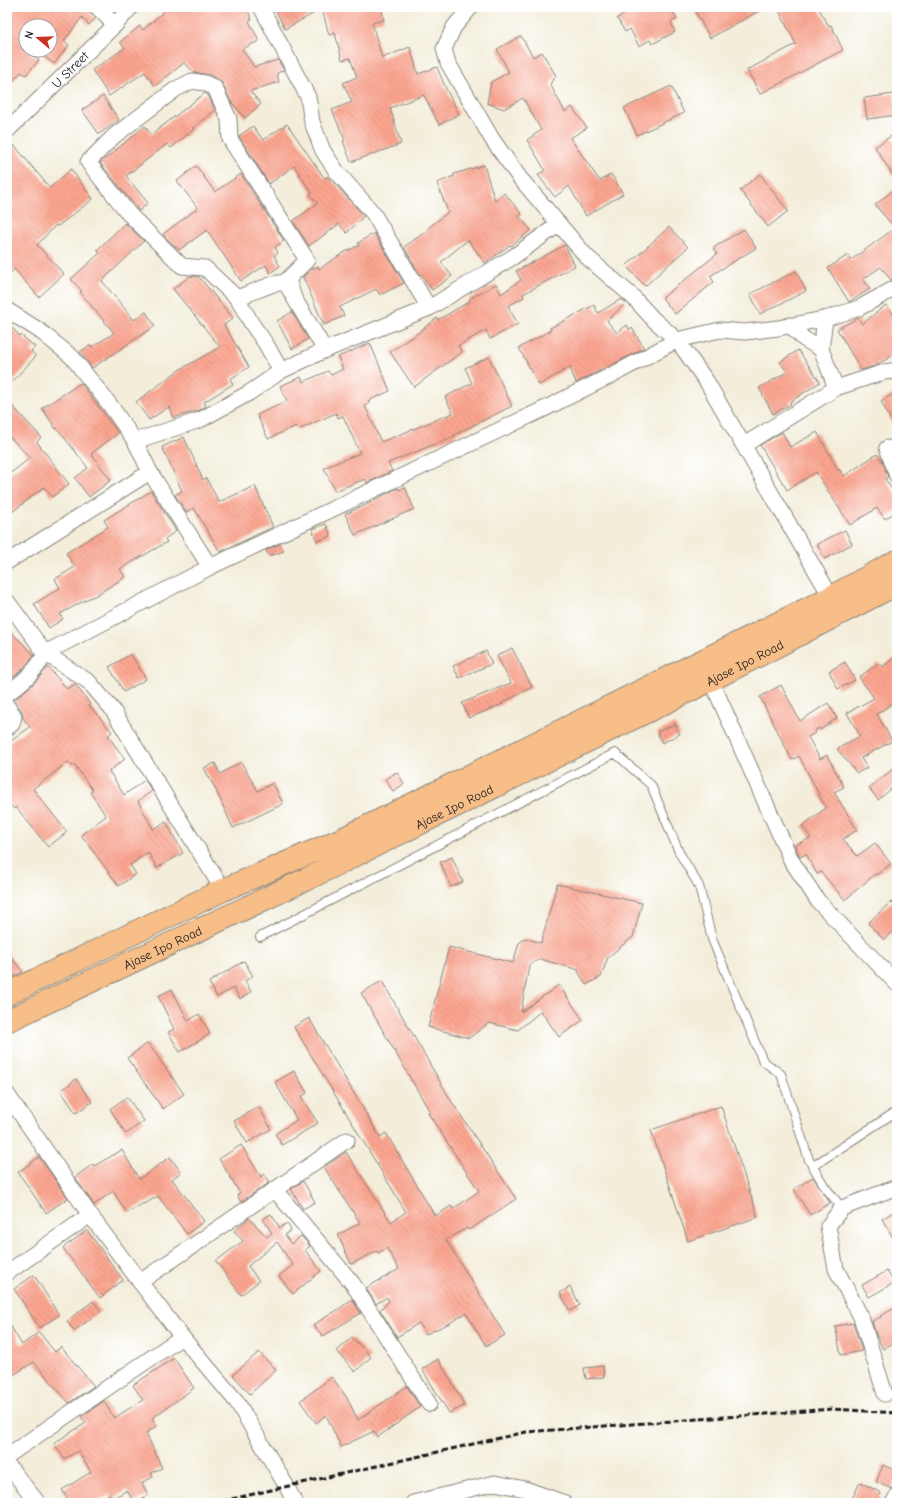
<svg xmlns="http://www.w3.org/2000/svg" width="904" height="1510" font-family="'Comic Neue',sans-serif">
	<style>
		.building { fill: url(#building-back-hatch) }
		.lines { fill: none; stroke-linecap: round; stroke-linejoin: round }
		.lane-casing { stroke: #88847b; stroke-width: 10 }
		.street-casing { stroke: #88847b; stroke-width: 17 }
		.highway-casing { stroke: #88847b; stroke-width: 24 }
		.lane { stroke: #fff; stroke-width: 8 }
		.street { stroke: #fff; stroke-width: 15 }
		.highway { stroke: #f7be88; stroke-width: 22 }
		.rail { stroke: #1c1c1c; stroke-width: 3; stroke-dasharray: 6 3; stroke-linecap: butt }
		.labels { text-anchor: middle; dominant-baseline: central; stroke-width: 4; stroke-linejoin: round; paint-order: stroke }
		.street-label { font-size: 13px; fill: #1c1c1c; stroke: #fff }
	</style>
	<defs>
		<pattern id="building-back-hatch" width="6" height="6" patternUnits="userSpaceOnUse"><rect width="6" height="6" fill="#fba590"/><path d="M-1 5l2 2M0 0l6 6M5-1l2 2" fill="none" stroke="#d78d7c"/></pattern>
	</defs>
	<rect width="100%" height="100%" fill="#fff"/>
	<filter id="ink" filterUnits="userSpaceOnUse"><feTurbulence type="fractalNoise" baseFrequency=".025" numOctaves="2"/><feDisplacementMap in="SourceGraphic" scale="8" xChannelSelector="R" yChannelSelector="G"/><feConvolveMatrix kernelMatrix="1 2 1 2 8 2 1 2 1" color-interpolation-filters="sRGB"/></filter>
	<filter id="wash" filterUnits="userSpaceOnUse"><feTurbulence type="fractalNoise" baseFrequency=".012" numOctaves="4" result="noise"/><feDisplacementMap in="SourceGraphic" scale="16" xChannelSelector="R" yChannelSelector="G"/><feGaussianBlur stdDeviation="0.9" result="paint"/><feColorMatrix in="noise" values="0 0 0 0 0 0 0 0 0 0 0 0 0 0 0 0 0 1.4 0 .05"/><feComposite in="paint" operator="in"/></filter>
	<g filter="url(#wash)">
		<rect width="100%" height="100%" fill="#f3edda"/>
		<g id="blocks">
			<g class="building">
				<polygon points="10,7 88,7 90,13 96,18 89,25 82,17 64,41 69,45 54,64 42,55 46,50 50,50 50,26 26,26 26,50 39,60 26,75 21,72 7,88 7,11"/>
				<polygon points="169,7 246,7 252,19 249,21 259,41 242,49 254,67 278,60 284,70 277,73 279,82 250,91 261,104 245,118 231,102 223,84 219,80 209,75 194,72 184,63 155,86 145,72 109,96 92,70 125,48 120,42 140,26 143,30"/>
				<polygon points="274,7 381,7 384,20 372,23 382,58 410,47 418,74 437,67 446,89 459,114 439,125 424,95 390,108 401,144 351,162 343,141 345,140 332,110 352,102 343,83 357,77 350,58 342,60 335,33 329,35 322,9 285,29"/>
				<polygon points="639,7 670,7 677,19 671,22 675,32 652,44 650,40 639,46 630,29 625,32 617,18"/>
				<polygon points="701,7 766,7 710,38 695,11"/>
				<polygon points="777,7 818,7 829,26 831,25 843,50 760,94 747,70 796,44"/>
				<polygon points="521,36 533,57 542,52 556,76 550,84 565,112 572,107 587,128 570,138 600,181 611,174 623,194 586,216 569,186 555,197 538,175 545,170 527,140 541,130 523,98 504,109 487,103 491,82 509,72 497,49"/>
				<polygon points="671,86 684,113 637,135 624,108"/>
				<polygon points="205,93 208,95 215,110 193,128 194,129 171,148 167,144 126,176 148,203 139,211 100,163 145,126 151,135"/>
				<polygon points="894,94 897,115 867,119 864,98"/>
				<polygon points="103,96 119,120 99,134 82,110"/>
				<polygon points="287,124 325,179 328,176 364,216 347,233 339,224 309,246 293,221 318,203 310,195 312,193 294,166 269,184 239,136 253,126 263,140"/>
				<polygon points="891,136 897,146 897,182 875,147"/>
				<polygon points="14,145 50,188 71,169 93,199 58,226 56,225 37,245 64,274 39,297 14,269 7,277 7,151"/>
				<polygon points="484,165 495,201 504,193 522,214 519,216 531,230 511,246 510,245 485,263 468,240 441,262 452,276 432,290 421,274 420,275 404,247 428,230 427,229 448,212 437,183 454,176 454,174"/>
				<polygon points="196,166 215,192 241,174 284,241 275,247 278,253 274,256 280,266 270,273 266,265 241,281 207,230 179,250 166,238 163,234 198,208 177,181"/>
				<polygon points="760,174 788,211 768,227 740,190"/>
				<polygon points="897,187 897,278 891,280 881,267 863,279 870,289 849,302 828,268 848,255 851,260 895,228 875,205"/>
				<polygon points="125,223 144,241 102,281 134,320 146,312 155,326 92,368 80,352 91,345 92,347 114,333 80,292 82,291 71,279 100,253 97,250"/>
				<polygon points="669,227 688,247 645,286 626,266"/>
				<polygon points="744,229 756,248 710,276 714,282 675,314 662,298 717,254 713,248"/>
				<polygon points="374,233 404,283 380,295 376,289 340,307 344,316 324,325 303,277 310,270 318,266 319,269 343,253 360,245 358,243"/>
				<polygon points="565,245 575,266 523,294 524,297 508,306 518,324 490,339 486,330 458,346 462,352 414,387 390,352 410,338 410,339 437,318 438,320 470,301 469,299 496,284 501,294 521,280 516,271"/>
				<polygon points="796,271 806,291 760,314 750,294"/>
				<polygon points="190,276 199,277 233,318 224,325 249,367 230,379 233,384 204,402 206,406 200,410 173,418 169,407 149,420 136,402 179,370 220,347 173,289"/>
				<polygon points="621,299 626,303 607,321 617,333 627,325 629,329 632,328 644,348 576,383 570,367 539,385 519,348 551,330 550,328 594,305 598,313"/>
				<polygon points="886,305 897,319 897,353 875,366 861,370 837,329 858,318 862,324"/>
				<polygon points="292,312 308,339 292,349 277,321"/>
				<polygon points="7,323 20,336 21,335 35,347 31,351 36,356 7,387"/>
				<polygon points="370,343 390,391 368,401 369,404 365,406 381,442 453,413 445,397 472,383 465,368 489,357 512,406 454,435 455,436 388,463 392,471 367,483 365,479 335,491 324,468 360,453 343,416 338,418 336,413 298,430 296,426 268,439 257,415 287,401 280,386 301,377 303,382 328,371 331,375 343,369 338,357"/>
				<polygon points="798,350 820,382 790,402 791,404 773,414 759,388 787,372 780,362"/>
				<polygon points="81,383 118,433 91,454 111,480 89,497 75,478 88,468 57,428 56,429 42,408"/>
				<polygon points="897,392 897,432 881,401"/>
				<polygon points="7,400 41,437 37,442 69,484 52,497 44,487 7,516 7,476 30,458 7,434"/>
				<polygon points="782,432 790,447 817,432 838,470 839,469 844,476 877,454 883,462 888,477 885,479 897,496 897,511 885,519 877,508 850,525 816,472 787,490 760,445"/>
				<polygon points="184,437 203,480 206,478 219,502 255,486 273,527 220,552 194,508 186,512 175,495 182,491 162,447"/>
				<polygon points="405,487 414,509 355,535 345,514 374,501 374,500 398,488 399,490"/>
				<polygon points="151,491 176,531 165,539 167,542 120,569 125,577 93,597 93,596 60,614 63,619 49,628 34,604 60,588 55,579 75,567 66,553 108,527 104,520"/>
				<polygon points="326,524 331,536 317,541 312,529"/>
				<polygon points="845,530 852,544 825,559 817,544"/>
				<polygon points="280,544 284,551 269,556 266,550"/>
				<polygon points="7,628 34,655 23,669 7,682"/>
				<polygon points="512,648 532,687 502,703 503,704 469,718 462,703 511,683 497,656"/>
				<polygon points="486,651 492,664 459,678 453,666"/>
				<polygon points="131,654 146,679 124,692 109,667"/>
				<polygon points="897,656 897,700 877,714 892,741 861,758 867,768 857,773 837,749 860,736 847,713 874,698 859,677 879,663 882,667"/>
				<polygon points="845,662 855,680 838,689 829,671"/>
				<polygon points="48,667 67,689 75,684 90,704 89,705 112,732 108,736 125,759 109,771 124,795 145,780 152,791 138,801 153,829 166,822 183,853 157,868 148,852 130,865 136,874 119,886 81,835 106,816 90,792 93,791 74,764 72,766 68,762 33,789 67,832 48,847 16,807 14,809 7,801 7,744 30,727 23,718 22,711 14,700 35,682"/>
				<polygon points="781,685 800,721 828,703 837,718 820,730 819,728 814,731 815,733 808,737 820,759 827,755 844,787 834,792 857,830 843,839 857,856 875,843 891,864 876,875 875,874 845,900 821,872 817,874 806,854 800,857 795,845 811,838 802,826 826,808 799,756 792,760 760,697"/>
				<polygon points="675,724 680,734 662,743 657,732"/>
				<polygon points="241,762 258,791 273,783 283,804 233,828 215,788 204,768 215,763 220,774"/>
				<polygon points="897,766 897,784 878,800 869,788"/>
				<polygon points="397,772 404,784 393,791 385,779"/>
				<polygon points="452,857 463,882 451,887 440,862"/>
				<polygon points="557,884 642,903 633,937 608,957 601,977 586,985 578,971 579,970 540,959 529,965 521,1012 559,985 583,1020 559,1037 541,1011 518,1030 489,1023 469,1038 428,1027 449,947 513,963 519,943 525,938 541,943"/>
				<polygon points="891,902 897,908 897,928 884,940 868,923"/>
				<polygon points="7,953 23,972 7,980"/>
				<polygon points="244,961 253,976 245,981 251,992 240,999 234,988 217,997 209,982"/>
				<polygon points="382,981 450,1099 516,1199 469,1230 467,1228 446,1240 505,1335 486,1346 466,1313 450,1323 426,1334 419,1323 397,1337 380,1310 389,1301 387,1297 376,1304 366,1288 399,1269 387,1248 378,1253 377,1251 351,1264 338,1235 360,1223 324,1167 346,1152 391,1222 406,1212 294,1027 309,1018 380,1137 386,1133 435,1216 451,1206 453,1209 479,1191 428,1113 430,1112 361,993"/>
				<polygon points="172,989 188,1021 199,1014 210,1034 180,1052 168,1032 174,1029 158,996"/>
				<polygon points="148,1043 184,1094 163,1109 127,1058"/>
				<polygon points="294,1071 307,1093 301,1097 318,1123 282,1145 275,1134 297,1120 275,1082"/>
				<polygon points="76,1079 92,1102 76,1113 61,1091"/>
				<polygon points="127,1097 144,1121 126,1134 110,1109"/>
				<polygon points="721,1106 758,1217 688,1241 651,1130"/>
				<polygon points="259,1107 271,1129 247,1143 234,1121"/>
				<polygon points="241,1145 261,1177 264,1174 270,1182 241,1202 237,1195 240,1193 219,1159"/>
				<polygon points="122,1150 139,1179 170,1157 181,1172 172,1179 204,1221 187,1234 158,1196 144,1204 144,1203 127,1213 113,1191 94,1205 75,1177 93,1164 94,1166"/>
				<polygon points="39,1157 68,1198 46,1213 18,1172"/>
				<polygon points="813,1177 830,1203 810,1215 794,1189"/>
				<polygon points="303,1181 315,1202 303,1209 291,1189"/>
				<polygon points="897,1210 897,1244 882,1219"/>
				<polygon points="271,1214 280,1228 287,1223 291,1230 285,1235 291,1244 301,1236 310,1246 305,1250 321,1271 293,1294 279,1276 293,1265 277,1242 248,1266 259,1281 241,1295 216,1261 243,1241 234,1231 249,1218 267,1237 272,1233 263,1219"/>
				<polygon points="87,1230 123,1280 100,1298 63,1248"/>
				<polygon points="887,1271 894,1283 869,1297 862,1285"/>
				<polygon points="34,1275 59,1315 40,1328 14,1289"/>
				<polygon points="570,1287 580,1305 570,1311 560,1293"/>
				<polygon points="352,1299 361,1313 323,1336 313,1325 339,1309"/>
				<polygon points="93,1301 101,1311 74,1331 67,1321"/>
				<polygon points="897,1307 897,1341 883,1349 876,1335 872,1321 881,1317 880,1316"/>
				<polygon points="7,1320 22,1345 39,1332 55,1352 61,1347 94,1386 69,1403 34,1362 7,1379"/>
				<polygon points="853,1323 862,1351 841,1355 835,1326"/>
				<polygon points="352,1337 371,1357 355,1372 337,1351"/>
				<polygon points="259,1352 276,1370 250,1394 233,1375"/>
				<polygon points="174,1358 194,1388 152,1418 157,1426 146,1433 162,1468 151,1473 153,1477 142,1483 148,1495 134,1503 127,1490 112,1499 110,1494 95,1503 70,1503 62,1490 91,1472 78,1451 64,1459 54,1443 86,1423 81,1417 104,1401 114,1418 143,1400 133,1385"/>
				<polygon points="438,1359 460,1396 464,1406 449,1413 422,1369"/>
				<polygon points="603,1366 604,1377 586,1379 584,1368"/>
				<polygon points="332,1377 347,1398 358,1420 407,1386 420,1407 378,1437 374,1431 341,1447 326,1415 316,1423 300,1401"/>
				<polygon points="883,1465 897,1471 897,1477 892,1489 876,1482"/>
				<polygon points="860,1482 881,1493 876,1503 850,1503"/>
			</g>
		</g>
	</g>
	<g filter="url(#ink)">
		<use href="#blocks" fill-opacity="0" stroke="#88847b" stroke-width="1"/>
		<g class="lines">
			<defs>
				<g id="lane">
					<polyline points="260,937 615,753 651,785 679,852 699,886 712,939 763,1061 781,1074 809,1160 825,1187 842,1208"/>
					<polyline points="813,1166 897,1111"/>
				</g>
				<g id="street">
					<polyline points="97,7 115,25"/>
					<polyline points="261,7 308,97 312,122 323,151 337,172 373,213 429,308"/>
					<polyline points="471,7 454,27 444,49 448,63 492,139 519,177 587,257 632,296 654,320 677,340 707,382 831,597"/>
					<path id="s1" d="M7 131 115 25 131 7"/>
					<polyline points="237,298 273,284 285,282 292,294"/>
					<polyline points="7,310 40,331 72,357 110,405 135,441 150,472 210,567 546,408 620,371 677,340 720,330 745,332 778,328 828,318 859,308 897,287"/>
					<polyline points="790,325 804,339 821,349 836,388"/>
					<polyline points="821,349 825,319"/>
					<polyline points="281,371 266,344 252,324 237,298 205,268 182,266 129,214 88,162 114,136 176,89 192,81 205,83 215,88 229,119 230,139 307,260 288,279 294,298 325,350"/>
					<polyline points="135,441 200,420 249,393 281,371 325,350 429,308 513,257 559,224"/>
					<polyline points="744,445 836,388 884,372 892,371 897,373"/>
					<polyline points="887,448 897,476"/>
					<polyline points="7,562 150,472"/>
					<polyline points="7,601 45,653 89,682 112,709 223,890"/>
					<polyline points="711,680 791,860 818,901 897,984"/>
					<path d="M7 694C22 682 38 670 45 653L210 567"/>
					<polyline points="7,706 14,716 12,724 7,728"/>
					<polyline points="7,1094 90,1215 140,1282 182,1337 237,1402 287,1487 295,1503"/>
					<polyline points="275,1190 353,1284 429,1404"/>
					<polyline points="7,1273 90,1215"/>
					<polyline points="140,1282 347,1140"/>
					<polyline points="885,1394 861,1317 836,1269 828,1226 842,1208 897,1187"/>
					<polyline points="7,1456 182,1337"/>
					<polyline points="7,1464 38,1503"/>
					<polyline points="413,1503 495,1483 525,1489 565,1503"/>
					<polyline points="893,1503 897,1496"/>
				</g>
				<g id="highway">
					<polyline points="7,994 223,890 342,839 831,597 897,561"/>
					<path id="s2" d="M7 1021 311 877 711 680 897 584"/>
				</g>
			</defs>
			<use href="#lane" class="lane-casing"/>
			<use href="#street" class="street-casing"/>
			<use href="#highway" class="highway-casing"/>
			<use href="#lane" class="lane"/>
			<use href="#street" class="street"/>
			<use href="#highway" class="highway"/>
			<polyline class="rail" points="214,1503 526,1432 832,1409 897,1413"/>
		</g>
	</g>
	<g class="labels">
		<g class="street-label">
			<text stroke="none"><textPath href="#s1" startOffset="88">U Street</textPath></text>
			<text stroke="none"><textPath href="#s2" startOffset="820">Ajase Ipo Road</textPath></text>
			<text stroke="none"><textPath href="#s2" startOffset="496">Ajase Ipo Road</textPath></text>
			<text stroke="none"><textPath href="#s2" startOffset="172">Ajase Ipo Road</textPath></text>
		</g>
	</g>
	<rect width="904" height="1510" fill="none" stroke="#fff" stroke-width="24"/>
	<g transform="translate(38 38) rotate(289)"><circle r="19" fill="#ffffff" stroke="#a4a4a4"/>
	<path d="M0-3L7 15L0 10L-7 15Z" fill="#c8321e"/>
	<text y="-6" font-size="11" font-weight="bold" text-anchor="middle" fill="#1c1c1c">N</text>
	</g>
</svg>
